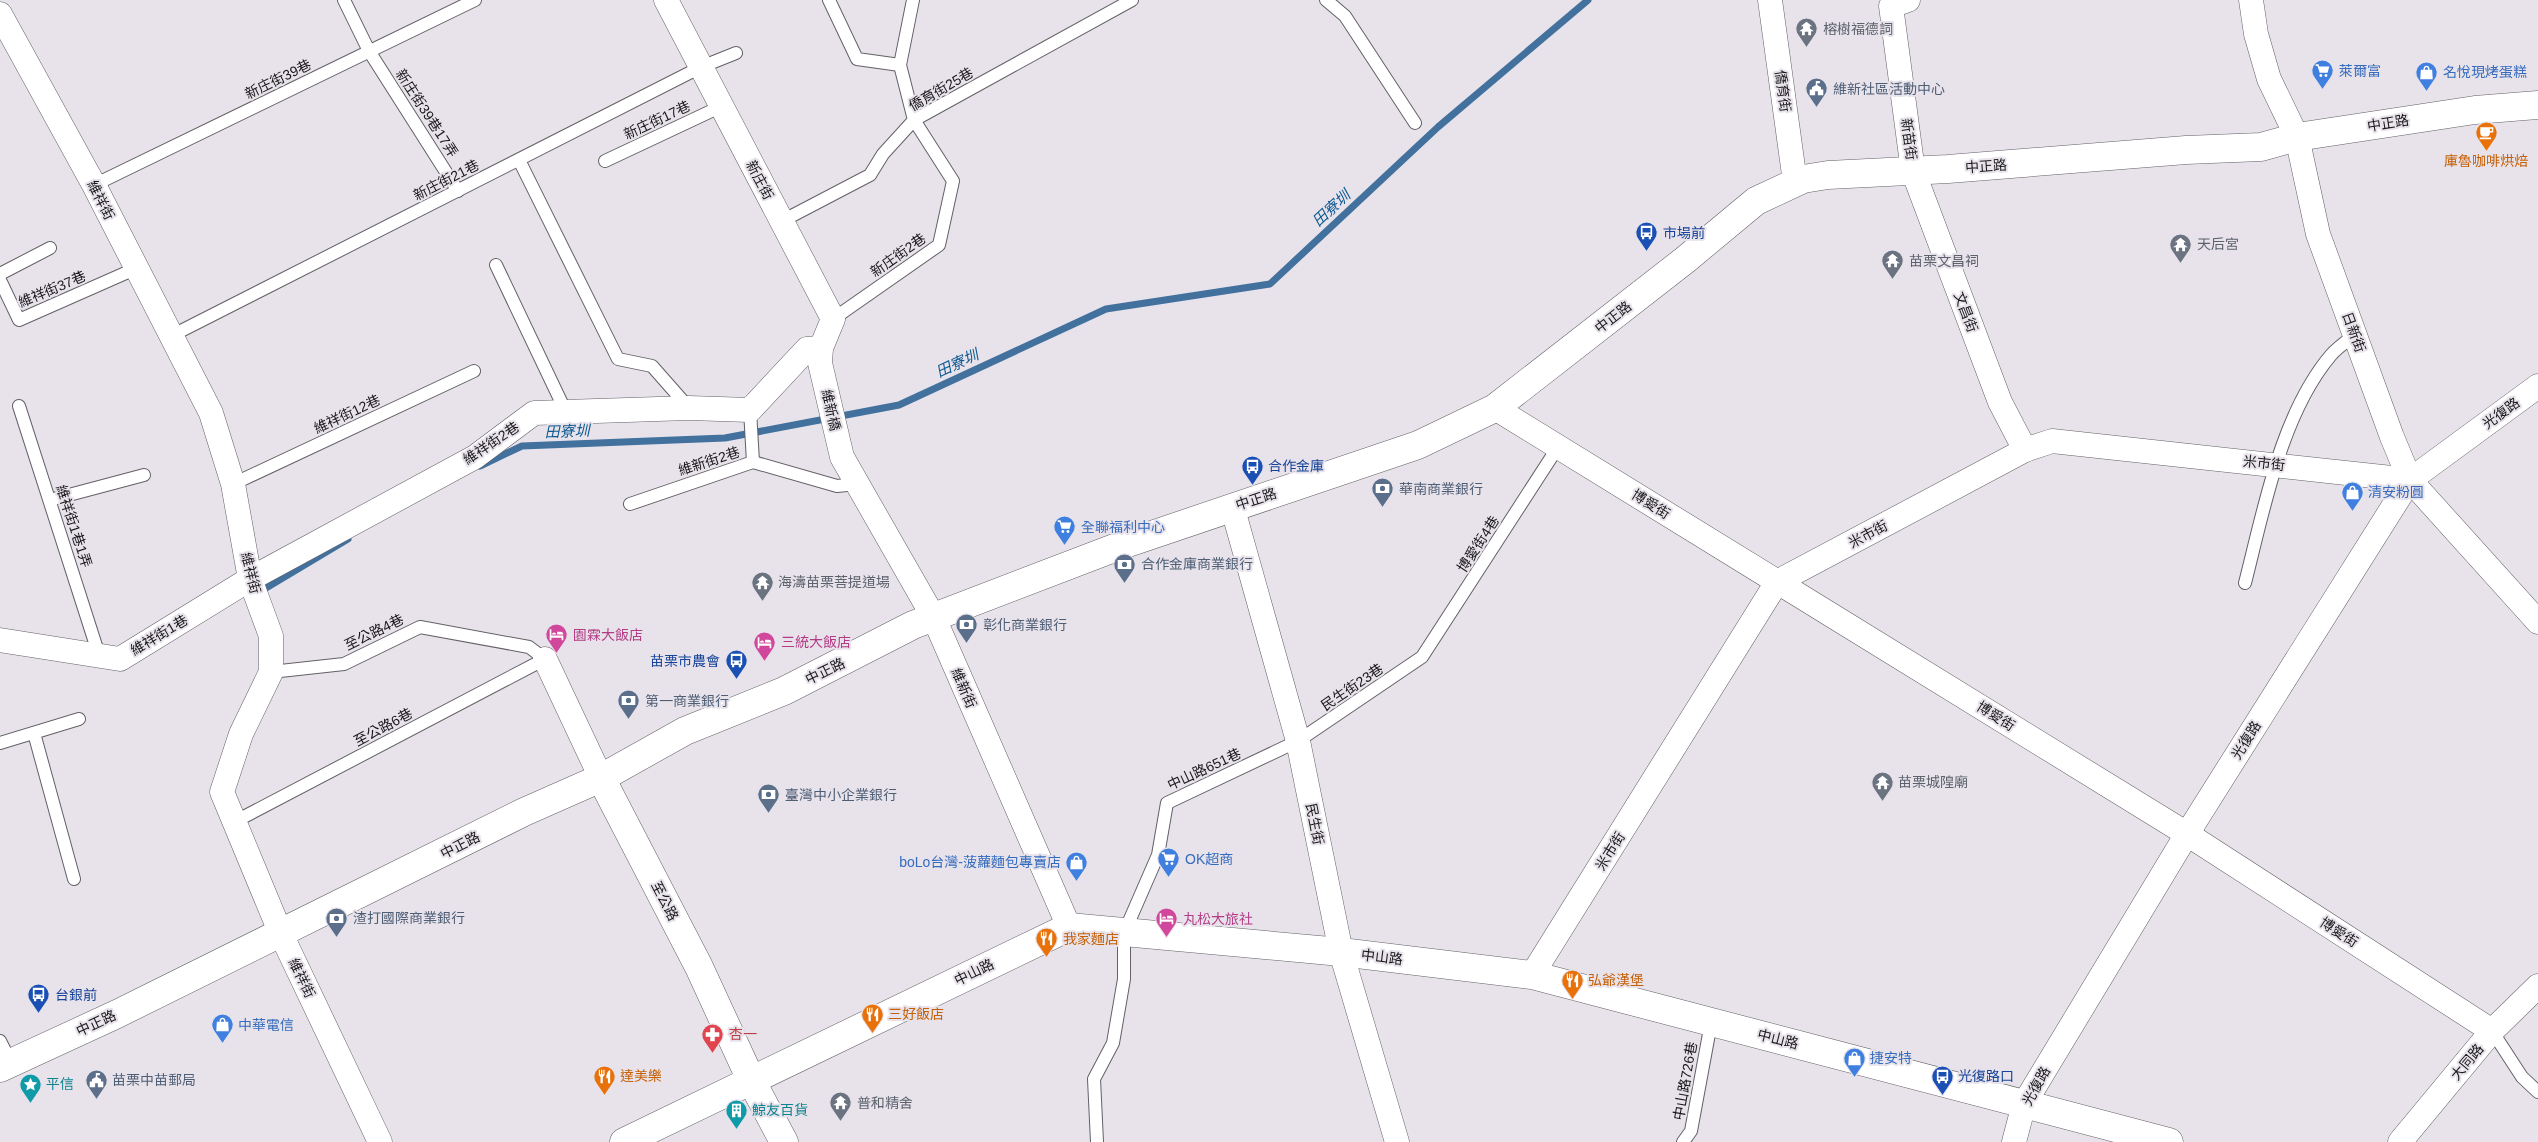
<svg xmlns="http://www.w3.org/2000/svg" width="2538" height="1142" font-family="Arial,'Noto Sans TC',sans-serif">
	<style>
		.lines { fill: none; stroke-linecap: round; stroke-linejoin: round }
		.stream { stroke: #42719d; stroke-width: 7 }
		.lane-casing { stroke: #636066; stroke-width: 14 }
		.street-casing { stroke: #636066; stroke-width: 25 }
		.secondary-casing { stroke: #636066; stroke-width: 29 }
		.lane { stroke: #fff; stroke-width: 12 }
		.street { stroke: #fff; stroke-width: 24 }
		.secondary { stroke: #fff; stroke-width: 28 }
		.labels { text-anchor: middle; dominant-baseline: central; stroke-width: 4; stroke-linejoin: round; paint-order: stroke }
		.worship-label { font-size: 14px; fill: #5b616d; stroke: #e8e3eb; text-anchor: start }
		.shop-label { font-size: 14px; fill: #366cbe; stroke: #e8e3eb; text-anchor: start }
		.street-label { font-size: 14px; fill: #181719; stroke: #e8e3eb }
		.service-label { font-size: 14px; fill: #4e5e75; stroke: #e8e3eb; text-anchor: start }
		.food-label { font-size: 14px; fill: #c56008; stroke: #e8e3eb; text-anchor: start }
		.transit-label { font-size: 14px; fill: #164399; stroke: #e8e3eb; text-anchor: start }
		.hotel-label { font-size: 14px; fill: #b23c85; stroke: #e8e3eb; text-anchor: start }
		.health-label { font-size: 14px; fill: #be3a42; stroke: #e8e3eb; text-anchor: start }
		.culture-label { font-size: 14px; fill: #0d838f; stroke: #e8e3eb; text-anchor: start }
		.water-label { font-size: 15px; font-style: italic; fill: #0c5992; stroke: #e8e3eb }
	</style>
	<rect width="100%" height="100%" fill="#e8e3eb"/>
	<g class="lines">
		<g class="stream">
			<polyline points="480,466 522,446 725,438 899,405 1106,309 1270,284 1438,127 1588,0"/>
			<polyline points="261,591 348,539"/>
		</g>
		<defs>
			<g id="lane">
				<polyline points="344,0 369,51 458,191"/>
				<polyline points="829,0 857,59 900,65"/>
				<polyline points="1326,0 1345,16 1415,123"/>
				<polyline points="519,160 618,359 652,366 689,408"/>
				<polyline points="605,161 722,106"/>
				<polyline points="94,185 475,0"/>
				<polyline points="782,221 870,175 883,154 914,120 1132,0"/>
				<polyline points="496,265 566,412"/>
				<polyline points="0,274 50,248"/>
				<polyline points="0,280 19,320 137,268"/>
				<polyline points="833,319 939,245 953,181 914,120 900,65 913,0"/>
				<polyline points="171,336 701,67 736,53"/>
				<polyline points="19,406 99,655"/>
				<polyline points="750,410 753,462"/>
				<polyline points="233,484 474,371"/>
				<polyline points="50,500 144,475"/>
				<polyline points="630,504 753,462 837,486 857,484"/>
				<path d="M2245 583C2264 509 2281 414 2331 355 2338 347 2347 341 2355 335"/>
				<polyline points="34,733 74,879"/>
				<polyline points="0,743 79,719"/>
				<polyline points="236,821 545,659 529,647 420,627 344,664 271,672"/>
				<polyline points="2492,1031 2522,1077 2538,1092"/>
				<polyline points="0,1041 11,1063"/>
				<polyline points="1097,1142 1094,1079 1113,1043 1124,979 1124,933 1158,855 1167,803 1298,741 1422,657 1558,447"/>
				<polyline points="1683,1142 1691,1131 1711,1023"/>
			</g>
			<g id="street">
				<polyline points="666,0 833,319 821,348 820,363 842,457 934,618 1069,927"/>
				<polyline points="1770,0 1795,182"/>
				<polyline points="1908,0 1891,6 1913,171 2000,402 2025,450"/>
				<polyline points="2251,0 2256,34 2269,79 2297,137 2318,234 2392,437 2410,480 2538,622"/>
				<polyline points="0,14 94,185 211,413 233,484 250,579 271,636 271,672 241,734 222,792 281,934 380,1142"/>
				<polyline points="1495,408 2187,834 2492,1031"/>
				<polyline points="1232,506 1298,741 1341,952 1397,1142"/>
				<polyline points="0,640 120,659 250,579 475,457 534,413 689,408 750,410 807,349 821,348"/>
				<polyline points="545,659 601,778"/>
				<polyline points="1532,975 1777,582 2025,450 2052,441 2410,480"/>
				<polyline points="2014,1142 2024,1104 2187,834 2410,480 2538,386"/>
				<polyline points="2400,1142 2492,1031 2538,986"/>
			</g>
			<g id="secondary">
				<polyline points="601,778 699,967 751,1080 784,1142"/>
				<polyline points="0,1068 117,1014 524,812 601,778 685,731 784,691 913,625 1122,545 1418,445 1495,408 1685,260 1756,201 1803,179 1828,175 1948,169 2186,150 2261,147 2297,137 2475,110 2538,105"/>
				<polyline points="624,1142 1069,927 1341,952 1532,975 2169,1142"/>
			</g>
		</defs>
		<use href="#lane" class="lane-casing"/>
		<use href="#street" class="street-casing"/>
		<use href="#secondary" class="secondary-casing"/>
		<use href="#lane" class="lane"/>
		<use href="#street" class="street"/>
		<use href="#secondary" class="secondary"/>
	</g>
	<defs>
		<symbol id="temple-pin" viewBox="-11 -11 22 30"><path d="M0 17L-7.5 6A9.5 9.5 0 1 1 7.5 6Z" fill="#6b7280" stroke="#e8e3eb"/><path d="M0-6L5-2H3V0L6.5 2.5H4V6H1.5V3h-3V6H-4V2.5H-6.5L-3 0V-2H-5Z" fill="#fff"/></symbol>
		<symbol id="supermarket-pin" viewBox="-11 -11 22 30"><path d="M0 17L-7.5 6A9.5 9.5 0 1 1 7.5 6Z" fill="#3f7fe0" stroke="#e8e3eb"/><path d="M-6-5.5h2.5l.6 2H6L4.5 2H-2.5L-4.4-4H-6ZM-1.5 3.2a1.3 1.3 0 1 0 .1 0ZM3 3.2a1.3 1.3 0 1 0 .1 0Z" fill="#fff"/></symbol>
		<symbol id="shop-pin" viewBox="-11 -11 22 30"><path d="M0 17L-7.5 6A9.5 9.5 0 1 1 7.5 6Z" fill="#3f7fe0" stroke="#e8e3eb"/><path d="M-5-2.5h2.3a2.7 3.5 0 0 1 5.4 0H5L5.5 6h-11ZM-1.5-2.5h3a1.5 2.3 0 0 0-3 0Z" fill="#fff"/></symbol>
		<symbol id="civic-pin" viewBox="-11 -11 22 30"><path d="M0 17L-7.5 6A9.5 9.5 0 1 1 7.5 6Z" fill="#5c6f8a" stroke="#e8e3eb"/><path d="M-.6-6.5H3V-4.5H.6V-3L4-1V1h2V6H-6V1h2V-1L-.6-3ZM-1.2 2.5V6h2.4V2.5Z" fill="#fff"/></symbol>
		<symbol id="cafe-pin" viewBox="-11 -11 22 30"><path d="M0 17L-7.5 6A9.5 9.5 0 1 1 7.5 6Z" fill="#e8710a" stroke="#e8e3eb"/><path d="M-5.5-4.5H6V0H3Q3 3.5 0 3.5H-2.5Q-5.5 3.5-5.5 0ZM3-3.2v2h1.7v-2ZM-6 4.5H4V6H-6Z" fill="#fff"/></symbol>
		<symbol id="bus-pin" viewBox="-11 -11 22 30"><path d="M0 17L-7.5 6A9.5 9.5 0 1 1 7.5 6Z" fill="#1a4fb4" stroke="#e8e3eb"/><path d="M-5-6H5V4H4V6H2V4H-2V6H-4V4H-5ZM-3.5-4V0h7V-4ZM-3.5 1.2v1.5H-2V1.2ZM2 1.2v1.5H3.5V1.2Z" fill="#fff"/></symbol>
		<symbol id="bank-pin" viewBox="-11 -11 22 30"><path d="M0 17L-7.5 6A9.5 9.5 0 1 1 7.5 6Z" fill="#5c6f8a" stroke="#e8e3eb"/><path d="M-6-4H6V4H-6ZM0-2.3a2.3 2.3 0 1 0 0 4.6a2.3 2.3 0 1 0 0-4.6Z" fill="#fff"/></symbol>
		<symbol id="hotel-pin" viewBox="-11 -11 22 30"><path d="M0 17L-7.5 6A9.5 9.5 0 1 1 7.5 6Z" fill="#d1479c" stroke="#e8e3eb"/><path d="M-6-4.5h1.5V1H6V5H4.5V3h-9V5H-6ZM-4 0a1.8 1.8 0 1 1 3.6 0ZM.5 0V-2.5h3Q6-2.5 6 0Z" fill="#fff"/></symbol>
		<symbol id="restaurant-pin" viewBox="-11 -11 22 30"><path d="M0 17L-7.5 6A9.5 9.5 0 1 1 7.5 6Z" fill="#e8710a" stroke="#e8e3eb"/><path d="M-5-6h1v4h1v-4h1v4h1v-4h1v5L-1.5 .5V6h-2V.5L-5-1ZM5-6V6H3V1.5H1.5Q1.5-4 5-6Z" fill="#fff"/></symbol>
		<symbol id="pharmacy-pin" viewBox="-11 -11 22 30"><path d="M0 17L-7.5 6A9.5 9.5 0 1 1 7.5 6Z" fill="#e0444e" stroke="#e8e3eb"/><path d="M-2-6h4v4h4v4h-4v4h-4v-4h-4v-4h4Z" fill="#fff"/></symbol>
		<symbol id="sight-pin" viewBox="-11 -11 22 30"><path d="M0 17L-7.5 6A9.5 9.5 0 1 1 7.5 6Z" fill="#0f9aa8" stroke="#e8e3eb"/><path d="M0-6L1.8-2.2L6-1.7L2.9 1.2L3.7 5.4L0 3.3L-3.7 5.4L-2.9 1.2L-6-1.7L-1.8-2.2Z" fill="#fff"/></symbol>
		<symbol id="building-pin" viewBox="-11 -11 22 30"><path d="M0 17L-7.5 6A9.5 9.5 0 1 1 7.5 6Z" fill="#0f9aa8" stroke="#e8e3eb"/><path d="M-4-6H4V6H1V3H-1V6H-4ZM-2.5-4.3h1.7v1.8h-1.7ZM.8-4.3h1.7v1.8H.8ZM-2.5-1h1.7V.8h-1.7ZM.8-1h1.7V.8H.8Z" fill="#fff"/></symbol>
	</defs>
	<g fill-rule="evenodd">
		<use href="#temple-pin" x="1794" y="16" width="25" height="34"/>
		<use href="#supermarket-pin" x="2310" y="58" width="25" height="34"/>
		<use href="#shop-pin" x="2414" y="60" width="25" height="34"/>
		<use href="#civic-pin" x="1804" y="76" width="25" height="34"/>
		<use href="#cafe-pin" x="2474" y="120" width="25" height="34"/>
		<use href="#bus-pin" x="1634" y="220" width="25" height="34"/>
		<use href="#temple-pin" x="2168" y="232" width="25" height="34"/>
		<use href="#temple-pin" x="1880" y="248" width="25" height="34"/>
		<use href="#bus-pin" x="1240" y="454" width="25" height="34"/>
		<use href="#bank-pin" x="1370" y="476" width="25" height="34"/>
		<use href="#shop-pin" x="2340" y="480" width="25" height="34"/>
		<use href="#supermarket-pin" x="1052" y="514" width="25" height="34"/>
		<use href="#bank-pin" x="1112" y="552" width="25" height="34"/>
		<use href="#temple-pin" x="750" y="570" width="25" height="34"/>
		<use href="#bank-pin" x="954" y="612" width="25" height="34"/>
		<use href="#hotel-pin" x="544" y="622" width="25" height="34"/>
		<use href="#hotel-pin" x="752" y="630" width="25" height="34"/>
		<use href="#bus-pin" x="724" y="648" width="25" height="34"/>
		<use href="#bank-pin" x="616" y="688" width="25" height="34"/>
		<use href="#temple-pin" x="1870" y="770" width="25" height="34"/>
		<use href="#bank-pin" x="756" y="782" width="25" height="34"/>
		<use href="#supermarket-pin" x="1156" y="846" width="25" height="34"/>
		<use href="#shop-pin" x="1064" y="850" width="25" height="34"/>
		<use href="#bank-pin" x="324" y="906" width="25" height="34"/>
		<use href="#hotel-pin" x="1154" y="906" width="25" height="34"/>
		<use href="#restaurant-pin" x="1034" y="926" width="25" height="34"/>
		<use href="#restaurant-pin" x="1560" y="968" width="25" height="34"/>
		<use href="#bus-pin" x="26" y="982" width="25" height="34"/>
		<use href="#restaurant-pin" x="860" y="1002" width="25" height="34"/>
		<use href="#shop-pin" x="210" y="1012" width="25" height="34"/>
		<use href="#pharmacy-pin" x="700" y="1022" width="25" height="34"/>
		<use href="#shop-pin" x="1842" y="1046" width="25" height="34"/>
		<use href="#restaurant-pin" x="592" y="1064" width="25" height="34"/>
		<use href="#bus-pin" x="1930" y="1064" width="25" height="34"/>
		<use href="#civic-pin" x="84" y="1068" width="25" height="34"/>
		<use href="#sight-pin" x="18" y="1072" width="25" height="34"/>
		<use href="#temple-pin" x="828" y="1090" width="25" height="34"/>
		<use href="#building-pin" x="724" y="1098" width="25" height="34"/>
	</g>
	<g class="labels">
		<g class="worship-label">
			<text x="1823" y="29">榕樹福德詞</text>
			<text x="2197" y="244">天后宮</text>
			<text x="1909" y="261">苗栗文昌祠</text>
			<text x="778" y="582">海濤苗栗菩提道場</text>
			<text x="1898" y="782">苗栗城隍廟</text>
			<text x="857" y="1103">普和精舍</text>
		</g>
		<g class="shop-label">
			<text x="2339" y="71">萊爾富</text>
			<text x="2443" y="72">名悅現烤蛋糕</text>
			<text x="2368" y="492">清安粉圓</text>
			<text x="1081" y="527">全聯福利中心</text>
			<text x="1185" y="859">OK超商</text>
			<text x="1061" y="862" text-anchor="end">boLo台灣-菠蘿麵包專賣店</text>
			<text x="238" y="1025">中華電信</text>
			<text x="1870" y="1058">捷安特</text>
		</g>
		<g class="street-label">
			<text transform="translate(278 79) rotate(-26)">新庄街39巷</text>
			<text transform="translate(941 89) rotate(-30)">僑育街25巷</text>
			<text transform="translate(1783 91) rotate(82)">僑育街</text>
			<text transform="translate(427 113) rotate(57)">新庄街39巷17弄</text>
			<text transform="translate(657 120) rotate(-25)">新庄街17巷</text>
			<text transform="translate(2388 123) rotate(-9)">中正路</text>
			<text transform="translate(1909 139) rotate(82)">新苗街</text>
			<text transform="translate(1986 166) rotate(-4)">中正路</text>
			<text transform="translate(446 180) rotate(-27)">新庄街21巷</text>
			<text transform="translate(760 180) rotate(62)">新庄街</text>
			<text transform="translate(101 200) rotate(63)">維祥街</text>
			<text transform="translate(898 255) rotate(-35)">新庄街2巷</text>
			<text transform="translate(52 289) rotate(-23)">維祥街37巷</text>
			<text transform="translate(1966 312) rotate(69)">文昌街</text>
			<text transform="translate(1613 317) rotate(-38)">中正路</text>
			<text transform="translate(2354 332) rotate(70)">日新街</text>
			<text transform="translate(831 410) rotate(77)">維新橋</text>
			<text transform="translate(2501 413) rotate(-36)">光復路</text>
			<text transform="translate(347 414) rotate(-25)">維祥街12巷</text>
			<text transform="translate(491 443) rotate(-34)">維祥街2巷</text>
			<text transform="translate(709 461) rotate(-18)">維新街2巷</text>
			<text transform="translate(2264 463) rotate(6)">米市街</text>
			<text transform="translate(1256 499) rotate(-18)">中正路</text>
			<text transform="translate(1651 504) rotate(32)">博愛街</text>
			<text transform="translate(74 526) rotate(72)">維祥街1巷1弄</text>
			<text transform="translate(1868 534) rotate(-28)">米市街</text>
			<text transform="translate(1478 544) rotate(-57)">博愛街4巷</text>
			<text transform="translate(251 573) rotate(76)">維祥街</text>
			<text transform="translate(374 632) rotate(-26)">至公路4巷</text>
			<text transform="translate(159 635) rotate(-31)">維祥街1巷</text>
			<text transform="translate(825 671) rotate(-26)">中正路</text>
			<text transform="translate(1352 687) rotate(-34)">民生街23巷</text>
			<text transform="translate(964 688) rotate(66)">維新街</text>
			<text transform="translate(1996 716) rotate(32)">博愛街</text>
			<text transform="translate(383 727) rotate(-28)">至公路6巷</text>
			<text transform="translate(2246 740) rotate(-58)">光復路</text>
			<text transform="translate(1204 769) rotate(-25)">中山路651巷</text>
			<text transform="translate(1315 824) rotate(79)">民生街</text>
			<text transform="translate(460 845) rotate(-27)">中正路</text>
			<text transform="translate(1610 851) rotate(-58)">米市街</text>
			<text transform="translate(665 901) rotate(63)">至公路</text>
			<text transform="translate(2339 932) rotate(33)">博愛街</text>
			<text transform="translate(1382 957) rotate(7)">中山路</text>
			<text transform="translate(974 972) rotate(-26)">中山路</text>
			<text transform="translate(302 978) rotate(64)">維祥街</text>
			<text transform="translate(96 1023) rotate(-25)">中正路</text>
			<text transform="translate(1778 1039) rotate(14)">中山路</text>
			<text transform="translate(2467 1062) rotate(-50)">大同路</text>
			<text transform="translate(1685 1081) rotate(-80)">中山路726巷</text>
			<text transform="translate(2036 1086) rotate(-61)">光復路</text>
		</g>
		<g class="service-label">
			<text x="1833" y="89">維新社區活動中心</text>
			<text x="1399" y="489">華南商業銀行</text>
			<text x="1141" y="564">合作金庫商業銀行</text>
			<text x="983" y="625">彰化商業銀行</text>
			<text x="645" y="701">第一商業銀行</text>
			<text x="785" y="795">臺灣中小企業銀行</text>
			<text x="353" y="918">渣打國際商業銀行</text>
			<text x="112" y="1080">苗栗中苗郵局</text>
		</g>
		<g class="food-label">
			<text x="2486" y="161" text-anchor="middle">庫魯咖啡烘焙</text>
			<text x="1063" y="939">我家麵店</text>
			<text x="1588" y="980">弘爺漢堡</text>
			<text x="888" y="1014">三好飯店</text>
			<text x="620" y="1076">達美樂</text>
		</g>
		<g class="transit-label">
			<text x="1663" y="233">市場前</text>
			<text x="1268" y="466">合作金庫</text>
			<text x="720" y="661" text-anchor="end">苗栗市農會</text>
			<text x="55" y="995">台銀前</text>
			<text x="1958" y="1076">光復路口</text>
		</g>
		<g class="hotel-label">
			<text x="573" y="635">園霖大飯店</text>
			<text x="781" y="642">三統大飯店</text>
			<text x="1183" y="919">丸松大旅社</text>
		</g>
		<g class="health-label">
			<text x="729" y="1034">杏一</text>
		</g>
		<g class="culture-label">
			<text x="46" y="1084">平信</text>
			<text x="752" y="1110">鯨友百貨</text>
		</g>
		<g class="water-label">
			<text transform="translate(1331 208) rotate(-43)">田寮圳</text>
			<text transform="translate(957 363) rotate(-25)">田寮圳</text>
			<text transform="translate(567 431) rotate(-2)">田寮圳</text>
		</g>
	</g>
</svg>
